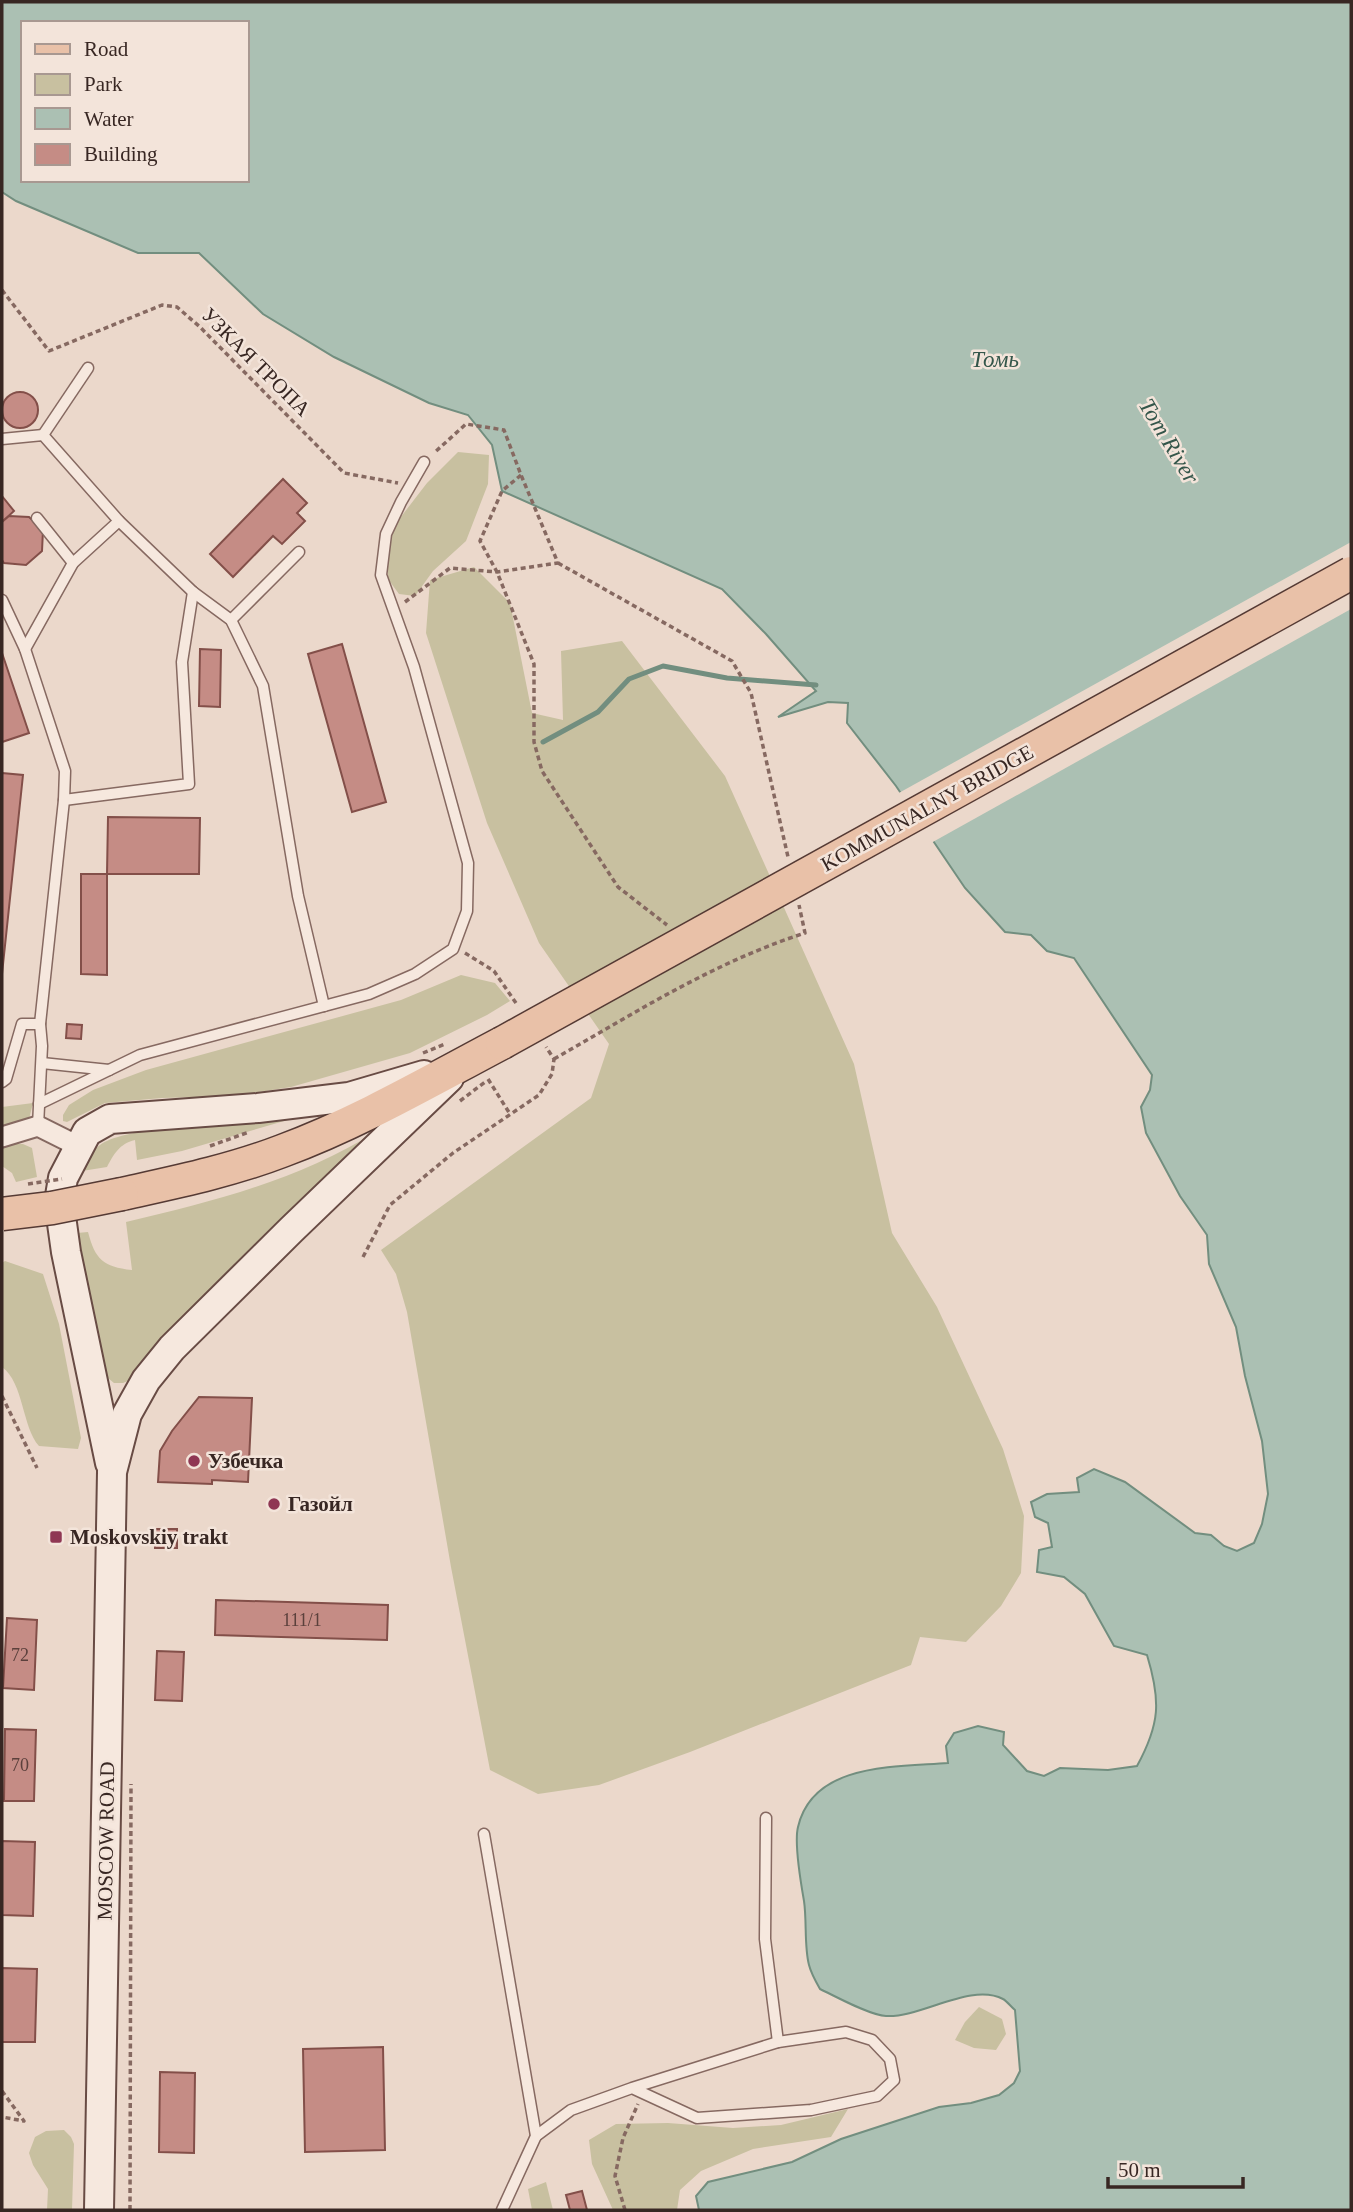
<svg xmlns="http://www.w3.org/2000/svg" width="1353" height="2212" font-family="'Times New Roman',serif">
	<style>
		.green { fill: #c8c0a0 }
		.water { fill: #abc0b3; stroke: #728e7f; stroke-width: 2; fill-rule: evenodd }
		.pier { fill: #ebd8cb }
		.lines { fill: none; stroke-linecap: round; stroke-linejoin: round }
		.stream { stroke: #728e7f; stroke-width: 5 }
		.building { fill: #c58c85; stroke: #834f49; stroke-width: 2 }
		.lane-casing { stroke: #866961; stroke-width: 13 }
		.street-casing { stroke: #866961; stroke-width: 23 }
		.secondary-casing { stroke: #684b44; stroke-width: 32 }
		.primary-casing { stroke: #553a34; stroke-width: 35 }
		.path { stroke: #866961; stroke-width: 3.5; stroke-dasharray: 5 3.5; stroke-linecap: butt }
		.lane { stroke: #f6e8de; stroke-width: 10 }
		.street { stroke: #f6e8de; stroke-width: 19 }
		.secondary { stroke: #f6e8de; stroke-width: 28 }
		.primary { stroke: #e9c1a8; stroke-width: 32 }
		.primary-bridge-casing { stroke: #553a34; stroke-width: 35; stroke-linecap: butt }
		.path-bridge { stroke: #866961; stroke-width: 3.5; stroke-dasharray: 5 3.5; stroke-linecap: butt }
		.primary-bridge { stroke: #e9c1a8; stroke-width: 32 }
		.poi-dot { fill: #8f3753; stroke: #f3e4da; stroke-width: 2.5 }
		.labels { text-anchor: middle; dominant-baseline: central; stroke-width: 5; stroke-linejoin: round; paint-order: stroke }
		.number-label { font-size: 18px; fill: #5b403c }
		.street-label { font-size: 21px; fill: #382723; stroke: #f3e4da }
		.poi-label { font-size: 21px; font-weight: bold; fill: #382723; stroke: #f3e4da; text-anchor: start }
		.water-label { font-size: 23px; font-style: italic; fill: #34564a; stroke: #f3e4da }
	</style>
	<rect width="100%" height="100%" fill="#ebd8cb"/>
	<g class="green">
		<polygon points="458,452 489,455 488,484 466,541 433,571 415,596 399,594 388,579 387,550 397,522 427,483"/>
		<polygon points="474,567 510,603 532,713 563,720 561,651 622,641 725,776 854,1064 892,1233 937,1307 1003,1449 1024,1516 1021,1573 1001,1606 966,1642 920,1637 911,1665 690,1752 599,1785 538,1794 490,1770 451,1567 407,1312 396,1274 381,1250 591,1098 609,1044 539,943 487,823 426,633 430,580"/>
		<polygon points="461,975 495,983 510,1001 487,1015 410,1053 291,1087 234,1096 162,1098 105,1103 67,1122 63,1121 63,1115 69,1105 93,1090 146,1070 401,1000"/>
		<polygon points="33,1103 28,1123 2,1130 2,1107"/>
		<path d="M291 1119 182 1151 137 1160 135 1140C119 1144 114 1154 107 1167L82 1171C86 1160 90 1152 100 1145 128 1124 251 1122 291 1119Z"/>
		<path d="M377 1131 135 1378 123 1383H114L108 1378 77 1233 88 1232C95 1259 103 1267 132 1270L126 1222C214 1201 299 1180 377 1131Z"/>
		<polygon points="12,1144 23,1144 32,1148 37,1177 16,1182 12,1173 2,1166 2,1148"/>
		<path d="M5 1261 43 1274 59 1324 81 1438 78 1449 39 1446C22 1427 24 1383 2 1367V1263Z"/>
		<polygon points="979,2007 1002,2019 1006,2034 996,2050 974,2048 955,2040 965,2022"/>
		<polygon points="848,2109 831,2137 753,2149 701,2171 680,2190 677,2210 613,2210 592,2164 589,2140 616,2124 668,2123 733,2128 781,2125"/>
		<polygon points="64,2130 71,2137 74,2144 72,2210 47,2210 48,2189 33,2165 29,2153 35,2137 46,2131"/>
		<polygon points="546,2182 553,2210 532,2210 528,2189"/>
	</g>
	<path class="water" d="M2 2H1351V2210H699L696 2196 708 2182 792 2162 841 2139 939 2107 971 2103 999 2095 1014 2083 1020 2071 1015 2010C1011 2007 1007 2001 1003 1999 971 1982 921 2018 886 2016 871 2016 835 1996 820 1989 816 1982 811 1973 809 1965 804 1946 807 1921 804 1901 801 1884 794 1843 798 1827 813 1762 897 1767 948 1763L946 1746 954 1733 978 1726 1004 1732 1003 1745 1027 1771 1044 1776 1060 1768 1108 1770 1137 1766C1160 1724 1161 1701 1147 1655L1114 1646 1085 1594 1064 1577 1037 1572 1039 1550 1052 1547 1048 1523 1035 1517 1031 1502 1047 1494 1079 1492 1077 1478 1094 1469 1125 1482 1195 1533 1211 1535 1224 1546 1237 1551 1254 1543 1262 1524 1268 1494 1262 1441 1245 1376 1236 1327 1209 1264 1207 1235 1180 1196 1146 1133 1141 1107 1150 1090 1152 1075 1074 958 1047 951 1031 935 1005 932 965 888 896 786 847 723 848 703 828 702 778 717 816 691 766 634 722 589 502 491 492 445 468 415 429 403 334 357 263 314 199 253H138L16 201 2 192ZM23 23H247V180H23Z"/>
	<polygon class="pier" points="1351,542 1351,609 931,843 897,794"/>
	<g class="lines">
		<polyline class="stream" points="543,742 598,712 629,679 663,666 727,678 816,685"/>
	</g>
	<g class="building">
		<circle cx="20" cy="410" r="18"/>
		<polygon points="283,479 307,503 297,513 305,521 282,544 273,536 233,577 210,554"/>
		<polygon points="2,496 14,511 2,522"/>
		<polygon points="9,516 29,517 43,530 42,551 26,565 4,563 2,560 2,522"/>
		<polygon points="342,644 386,802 352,812 308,654"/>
		<polygon points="200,649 221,650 220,707 199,706"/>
		<polygon points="2,653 29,733 2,742"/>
		<polygon points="2,773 23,775 2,974"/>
		<polygon points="108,817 200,818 199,874 107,874"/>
		<polygon points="81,874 107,874 107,975 81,974"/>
		<polygon points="67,1024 82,1025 81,1039 66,1038"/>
		<polygon points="199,1397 252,1398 248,1482 212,1480 212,1484 158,1482 160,1451 172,1431"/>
		<rect x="155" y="1529" width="22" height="19"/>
		<polygon points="216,1600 388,1605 387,1640 215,1635"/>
		<polygon points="7,1618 37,1620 34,1690 3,1688"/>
		<polygon points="157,1651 184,1652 182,1701 155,1700"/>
		<polygon points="5,1729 36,1730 34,1801 4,1801"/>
		<polygon points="2,1841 35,1842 33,1916 2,1915"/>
		<polygon points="2,1968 37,1969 35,2042 2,2042"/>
		<polygon points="383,2047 385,2150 305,2152 303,2049"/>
		<polygon points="160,2072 195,2073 194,2153 159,2152"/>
		<polygon points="582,2191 587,2210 570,2210 566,2195"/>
	</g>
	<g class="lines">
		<defs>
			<g id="lane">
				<polyline points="43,435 88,368"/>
				<polyline points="2,439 43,435 119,521 193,592 231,620 263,686 298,896 324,1006"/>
				<polyline points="37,518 73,563"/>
				<polyline points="2,600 25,649 65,771 64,800 40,1024 42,1046 38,1126"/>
				<polyline points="231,620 299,552"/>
				<polyline points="25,649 73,563 119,521"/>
				<polyline points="64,800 189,784 182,662 193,592"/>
				<polyline points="42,1063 109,1070"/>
				<polyline points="2,1082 6,1079 22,1024 40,1024"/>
				<polyline points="39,1104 140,1055 369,994 415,974 453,949 467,911 468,863 414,667 381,575 386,534 401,502 424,462"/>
				<polyline points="766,1818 765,1939 778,2042"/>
				<polyline points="484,1834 536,2136 502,2210"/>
				<polyline points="536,2136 571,2110 632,2088 697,2118 811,2110 877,2096 894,2080 890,2059 872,2040 846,2032 778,2042 632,2088"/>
			</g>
			<polyline id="street" points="2,1137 38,1126 78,1146"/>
			<g id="secondary">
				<polyline points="110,1463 66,1252 59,1202 63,1178 87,1132 110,1119 258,1108 349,1097 424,1075"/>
				<polyline points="99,2210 112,1472 127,1414 146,1380 172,1348 291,1230 449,1078"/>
			</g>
			<path id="primary" d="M122 1194C176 1182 230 1171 282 1151 358 1123 430 1081 502 1043"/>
		</defs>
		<use href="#lane" class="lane-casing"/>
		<use href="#street" class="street-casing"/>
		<use href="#secondary" class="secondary-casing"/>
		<use href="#primary" class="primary-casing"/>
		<g class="path">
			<polyline points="2,290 49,351 162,305 177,307 200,327 344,473 398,483"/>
			<polyline points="521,475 502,491 480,541 497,572 534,664 534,742 542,771 618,887 667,925"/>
			<polyline points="558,563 732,661 751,693 788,857"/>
			<polyline points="405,602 450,568 497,572 558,563 521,475 504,430 466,424 434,453"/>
			<polyline points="465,953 494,971 518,1006"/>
			<polyline points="423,1053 445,1044"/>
			<path d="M554 1059C636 1012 715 962 805 933L799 905"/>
			<polyline points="488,1079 510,1114"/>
			<polyline points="460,1101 485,1082"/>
			<polyline points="210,1146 249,1132"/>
			<polyline points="363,1257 390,1205 453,1153 539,1095 552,1074 554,1059 546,1047"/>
			<polyline points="2,1396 37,1468"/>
			<polyline points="2,2091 24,2121 2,2117"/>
			<polyline points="130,2210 131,1784"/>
			<polyline points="625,2210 615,2176 623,2138 638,2104"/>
		</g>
		<use href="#lane" class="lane"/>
		<use href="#street" class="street"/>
		<use href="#secondary" class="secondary"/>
		<use href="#primary" class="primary"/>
		<defs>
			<g id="primary-bridge">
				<polyline points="502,1043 1351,573"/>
				<polyline points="2,1214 52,1208 122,1194"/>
			</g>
		</defs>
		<use href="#primary-bridge" class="primary-bridge-casing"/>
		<polyline class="path-bridge" points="28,1184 62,1179"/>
		<use href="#primary-bridge" class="primary-bridge"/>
	</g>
	<g class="poi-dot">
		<circle cx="194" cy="1461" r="7"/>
		<circle cx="274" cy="1504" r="7"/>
		<rect x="49" y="1530" width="14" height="14" rx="3.5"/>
	</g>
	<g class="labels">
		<g class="number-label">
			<text x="302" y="1620">111/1</text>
			<text x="20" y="1655">72</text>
			<text x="20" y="1765">70</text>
		</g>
		<g class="street-label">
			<text transform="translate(256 362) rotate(45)">УЗКАЯ ТРОПА</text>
			<text transform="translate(927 808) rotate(-29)">KOMMUNALNY BRIDGE</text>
			<text transform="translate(106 1841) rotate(-89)">MOSCOW ROAD</text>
		</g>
		<g class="poi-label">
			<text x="208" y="1461">Узбечка</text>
			<text x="288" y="1504">Газойл</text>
			<text x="70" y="1537">Moskovskiy trakt</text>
		</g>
		<g class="water-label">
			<text x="995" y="359">Томь</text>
			<text transform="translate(1169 441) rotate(59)">Tom River</text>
		</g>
	</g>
	<rect width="1353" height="2212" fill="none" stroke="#382723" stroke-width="7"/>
	<rect x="21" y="21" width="228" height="161" fill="#f3e4da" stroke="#a89891" stroke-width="2"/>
	<rect x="35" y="44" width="35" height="10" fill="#e9c1a8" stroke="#a89891" stroke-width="2"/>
	<text x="84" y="56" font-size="21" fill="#382723">Road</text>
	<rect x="35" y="74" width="35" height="21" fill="#c8c0a0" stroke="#a89891" stroke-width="2"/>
	<text x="84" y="91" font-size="21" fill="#382723">Park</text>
	<rect x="35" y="108" width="35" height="21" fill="#abc0b3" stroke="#a89891" stroke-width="2"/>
	<text x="84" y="126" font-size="21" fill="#382723">Water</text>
	<rect x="35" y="144" width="35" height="21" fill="#c58c85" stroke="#a89891" stroke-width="2"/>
	<text x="84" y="161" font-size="21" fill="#382723">Building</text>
	<path d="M1108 2177v10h135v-10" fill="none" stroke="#382723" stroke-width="3.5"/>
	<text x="1118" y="2177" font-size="21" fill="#382723" stroke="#f3e4da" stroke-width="5" paint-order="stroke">50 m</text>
</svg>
